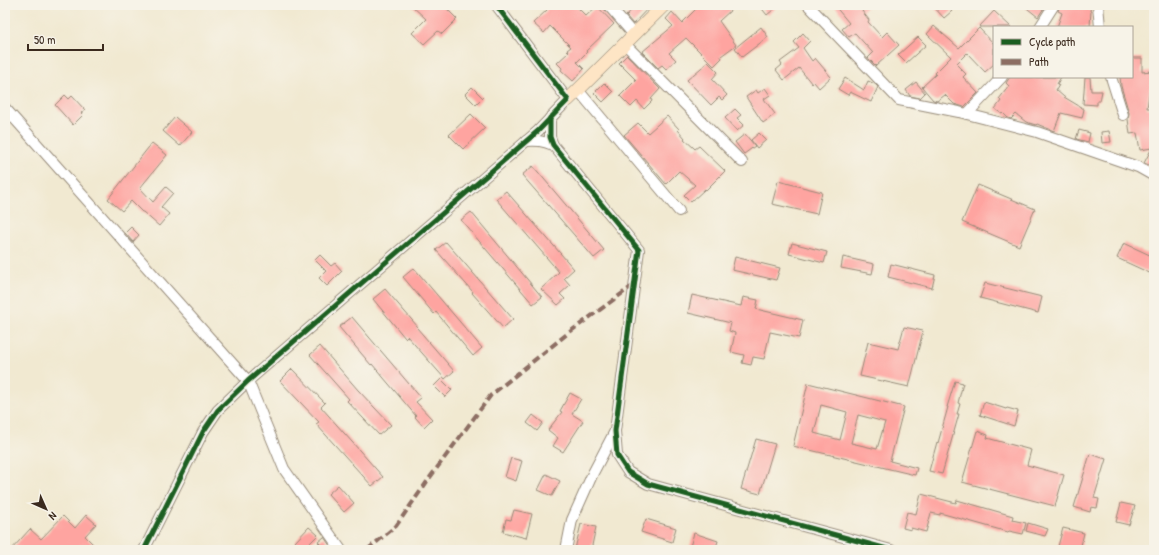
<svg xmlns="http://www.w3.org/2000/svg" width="1159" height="555" font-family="'Patrick Hand',sans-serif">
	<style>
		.building { fill: #fea4a0; fill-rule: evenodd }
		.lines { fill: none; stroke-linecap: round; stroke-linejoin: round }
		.minor-casing { stroke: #968a78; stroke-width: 12 }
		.secondary-casing { stroke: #968a78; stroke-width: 14 }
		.minor { stroke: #fff; stroke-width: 10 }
		.secondary { stroke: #fee5c5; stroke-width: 13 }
		.quiet { stroke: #8d6e63; stroke-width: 4; stroke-dasharray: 8 4; stroke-linecap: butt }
		.cycleway-casing { stroke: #f7f3e8; stroke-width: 8 }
		.cycleway { stroke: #1b5e20; stroke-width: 5 }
	</style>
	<rect width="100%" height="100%" fill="#f7f3e8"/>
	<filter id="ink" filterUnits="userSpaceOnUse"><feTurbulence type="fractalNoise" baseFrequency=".025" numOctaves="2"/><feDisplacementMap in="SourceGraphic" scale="8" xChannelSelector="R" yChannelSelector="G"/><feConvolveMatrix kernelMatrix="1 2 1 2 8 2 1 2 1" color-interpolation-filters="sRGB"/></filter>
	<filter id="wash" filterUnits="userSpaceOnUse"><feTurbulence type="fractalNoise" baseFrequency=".012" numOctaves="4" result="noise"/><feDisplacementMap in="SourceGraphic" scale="16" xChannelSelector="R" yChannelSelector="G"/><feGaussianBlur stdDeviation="0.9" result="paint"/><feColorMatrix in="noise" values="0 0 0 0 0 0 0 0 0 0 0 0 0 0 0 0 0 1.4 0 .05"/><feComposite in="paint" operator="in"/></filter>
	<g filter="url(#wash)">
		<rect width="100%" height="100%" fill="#f1e9d1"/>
		<g id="blocks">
			<g class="building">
				<polygon points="411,5 443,5 457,19 442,34 438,31 424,44 412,33 426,19"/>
				<polygon points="542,5 575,5 586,16 597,6 614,24 586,51 587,52 577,62 584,69 573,81 561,70 562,68 557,63 569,52 567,50 571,47 550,26 544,33 533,23 547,10"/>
				<polygon points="636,5 651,5 633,24 626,16"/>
				<polygon points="700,5 727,5 731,10 719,21 736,45 721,56 722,58 714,66 686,38 669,53 676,60 666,69 662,65 658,68 642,52 673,26 666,19 672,12 682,23"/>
				<polygon points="759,5 779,5 767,15"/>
				<polygon points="834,5 868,5 862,11 869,20 868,22 882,37 887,32 899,45 876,66 868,58 873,53 855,33 849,37 842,29 849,23"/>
				<polygon points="932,5 947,5 952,11 944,18"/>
				<polygon points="1023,5 1046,5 1038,17"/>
				<polygon points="1060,5 1091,5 1090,11 1091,11 1090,27 1057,27 1062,13 1058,11"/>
				<polygon points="994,11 1011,27 979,27"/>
				<polygon points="934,26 959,48 979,28 994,44 994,64 985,72 967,53 956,64 966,74 963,77 978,93 964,107 954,104 945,95 937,101 933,100 922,87 936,74 935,73 951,57 927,34"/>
				<polygon points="761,27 768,37 742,57 735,48"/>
				<polygon points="803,33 810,41 803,48 812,61 815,58 831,77 819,88 814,82 812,84 799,68 784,80 776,70 782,65 780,62 799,48 794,42"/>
				<polygon points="918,37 926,45 906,63 898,55"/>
				<polygon points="627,55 660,89 651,99 652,101 644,109 637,101 631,107 620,96 636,80 619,63"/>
				<polygon points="1132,58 1142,58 1142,72 1151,71 1151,88 1150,88 1147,108 1154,108 1154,167 1144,163 1152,148 1140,150 1137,133 1130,134 1128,119 1129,113 1121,86 1120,77 1132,77"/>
				<polygon points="708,62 718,72 712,79 727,95 722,100 719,97 711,105 687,80"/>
				<polygon points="1010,77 1061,77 1057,84 1059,85 1056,90 1064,97 1084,109 1082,118 1061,113 1054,131 1037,124 1036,125 1026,122 1016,114 1011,119 1008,118 1003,113 1002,114 995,109 1001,101 999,99 1009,86 1006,83"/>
				<polygon points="1085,77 1090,77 1091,91 1102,91 1100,101 1097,101 1097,105 1083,104"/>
				<polygon points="845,78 864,90 868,81 875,84 878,87 871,102 850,92 848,95 838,89"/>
				<polygon points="916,82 925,93 920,98 910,96 906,90"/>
				<polygon points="604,83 613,92 603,102 594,93"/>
				<polygon points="472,87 483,98 476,105 465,94"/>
				<polygon points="765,88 770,95 764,99 775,114 763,123 746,97 756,90 758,93"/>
				<polygon points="65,95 69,99 72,96 85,110 81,113 83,115 73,125 55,105"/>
				<polygon points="735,109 741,115 737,118 744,125 737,131 725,118"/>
				<polygon points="471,114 485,128 463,149 449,135"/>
				<polygon points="667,116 679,129 678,130 685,138 684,139 694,148 695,149 699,146 725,171 706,190 705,189 691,202 684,195 695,185 679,171 666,184 624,135 638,123 648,133"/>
				<polygon points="175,117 192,132 180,146 163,131"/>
				<polygon points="1079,130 1090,133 1088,142 1076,139"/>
				<polygon points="1109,131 1111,142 1102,143 1101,132"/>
				<polygon points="759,133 766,140 757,148 751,140"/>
				<polygon points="745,134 755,146 744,154 735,142"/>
				<polygon points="152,143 167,155 140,188 153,202 166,187 173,193 161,207 169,214 159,226 143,212 142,212 131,201 122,211 108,199"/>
				<polygon points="533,166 604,250 594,258 522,175"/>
				<polygon points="778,181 822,192 817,214 772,204"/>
				<polygon points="978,185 1035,209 1019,246 962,222"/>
				<polygon points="506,191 574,269 564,278 570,285 560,294 565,299 558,305 541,289 559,272 496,199"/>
				<polygon points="471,212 542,297 533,304 461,220"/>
				<polygon points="131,227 139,235 133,242 125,233"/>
				<polygon points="446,242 513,319 503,328 472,293 473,292 436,250"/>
				<polygon points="792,243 827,252 824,263 789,254"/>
				<polygon points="1124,243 1154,257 1154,275 1117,258"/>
				<polygon points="320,255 331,266 335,263 342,271 327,286 319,278 326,271 315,260"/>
				<polygon points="735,257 780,268 776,280 732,270"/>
				<polygon points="843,257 874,264 872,274 841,268"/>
				<polygon points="891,264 935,275 932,288 888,277"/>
				<polygon points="414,268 482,348 473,356 436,312 434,314 403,277"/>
				<polygon points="985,283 1042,297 1038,313 980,298"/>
				<polygon points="385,289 418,327 417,328 454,371 445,379 407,336 405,338 373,299"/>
				<polygon points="692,295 741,306 743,297 758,300 756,309 803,320 799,338 770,332 764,359 753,357 751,365 742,363 744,355 731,352 735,333 729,331 731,323 688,313"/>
				<polygon points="352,317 421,398 416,402 432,419 424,427 415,417 416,416 372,364 371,365 339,327"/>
				<polygon points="904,327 923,331 909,387 860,376 868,342 898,349"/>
				<polygon points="320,346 358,390 391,425 379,435 347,401 349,399 310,355"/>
				<polygon points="292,369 325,403 321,407 383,477 372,486 316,424 319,422 280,381"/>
				<polygon points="441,379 452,390 445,397 434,386"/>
				<polygon points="955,381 963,383 958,403 960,404 957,414 959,414 942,474 929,471 937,442 938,443 948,407 947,407"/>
				<path d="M808 383 904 407 890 461 917 468 915 475 793 446ZM821 405 847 412 840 440 814 433ZM858 415 885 422 877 449 851 443Z"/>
				<polygon points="570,393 581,399 572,414 583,421 563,452 553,446 558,438 548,430 562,412 560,411"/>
				<polygon points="984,402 1006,409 1007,408 1018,411 1014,426 980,415"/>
				<polygon points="533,415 543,423 537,431 527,423"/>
				<polygon points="977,431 988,435 987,438 1031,450 1027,465 1064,475 1055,506 962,482"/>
				<polygon points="756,439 775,444 760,494 741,489"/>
				<polygon points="1090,454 1106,459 1094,498 1099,499 1097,508 1091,507 1090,512 1074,507"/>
				<polygon points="511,458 522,461 516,481 505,477"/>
				<polygon points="546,474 560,481 552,496 538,490"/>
				<polygon points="338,485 354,503 344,512 328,494"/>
				<polygon points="921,494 956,503 957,500 1013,516 1012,520 1026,523 1023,534 1009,531 1008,532 940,513 940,515 931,513 926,532 911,528 911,530 903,528 907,512 916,514"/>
				<polygon points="1121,503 1135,506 1129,525 1116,522"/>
				<polygon points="514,510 532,514 526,538 503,532 506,519 511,520"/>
				<polygon points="86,515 96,524 85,536 99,550 11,550 30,529 41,539 63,516 75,528"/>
				<polygon points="646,519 676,528 672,542 641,532"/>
				<polygon points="1028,523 1048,529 1045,536 1026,531"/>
				<polygon points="581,524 596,527 591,550 575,549"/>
				<polygon points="309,527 318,535 303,550 295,542"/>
				<polygon points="1063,528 1084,533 1080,550 1057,550"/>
				<polygon points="694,533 718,541 715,550 689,550"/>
				<polygon points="324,537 333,550 326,550 318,542"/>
			</g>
		</g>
	</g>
	<g filter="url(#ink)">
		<use href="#blocks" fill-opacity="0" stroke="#968a78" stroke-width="1"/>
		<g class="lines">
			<defs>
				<g id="minor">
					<polyline points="608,5 634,35"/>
					<polyline points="808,5 899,100 959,112 1037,132 1138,167 1154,176"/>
					<polyline points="1098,5 1100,27"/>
					<polyline points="1040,27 1054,5"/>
					<polyline points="625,44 742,162"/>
					<polyline points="1111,77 1123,115"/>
					<polyline points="578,90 679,211"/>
					<polyline points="5,108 248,381 284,469 341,550"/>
					<polyline points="967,114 1002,77"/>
					<polyline points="550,118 550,137 553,145 639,250 615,431 617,455 628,472 648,484 891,550"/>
					<path d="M526 141C537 140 543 141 553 145"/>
					<polyline points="144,550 203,432 218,410 248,381 538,131 568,100 496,5"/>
					<polyline points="566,550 572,520 593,473 615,431"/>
				</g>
				<polyline id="secondary" points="568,100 664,5"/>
			</defs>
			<use href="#minor" class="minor-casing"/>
			<use href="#secondary" class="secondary-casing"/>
			<use href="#minor" class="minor"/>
			<use href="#secondary" class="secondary"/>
			<polyline class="quiet" points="367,550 396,526 431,476 491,395 567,334 635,284"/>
			<defs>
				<g id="cycleway">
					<polyline points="550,118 550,137 553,145 639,250 615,431 617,455 628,472 648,484 891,550"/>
					<polyline points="144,550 203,432 218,410 248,381 538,131 568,100 496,5"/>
				</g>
			</defs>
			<use href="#cycleway" class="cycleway-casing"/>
			<use href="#cycleway" class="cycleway"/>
		</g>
	</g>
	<rect width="1159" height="555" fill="none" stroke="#f7f3e8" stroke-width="20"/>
	<rect x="993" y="26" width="140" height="52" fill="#f7f3e8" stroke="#aca397"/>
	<rect x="1001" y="39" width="20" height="6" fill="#1b5e20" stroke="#aca397"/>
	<text x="1029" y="46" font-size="12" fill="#3b2a1e">Cycle path</text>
	<rect x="1001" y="59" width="20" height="6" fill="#8d6e63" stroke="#aca397"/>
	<text x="1029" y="66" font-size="12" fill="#3b2a1e">Path</text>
	<g transform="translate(46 509) rotate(135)" stroke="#f7f3e8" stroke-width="3" paint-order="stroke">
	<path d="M0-3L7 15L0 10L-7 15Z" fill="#3b2a1e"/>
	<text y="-6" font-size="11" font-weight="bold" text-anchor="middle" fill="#3b2a1e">N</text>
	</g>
	<path d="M28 44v6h75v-6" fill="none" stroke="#3b2a1e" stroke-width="2"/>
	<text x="34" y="44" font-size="12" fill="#3b2a1e" stroke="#f7f3e8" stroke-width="3" paint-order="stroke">50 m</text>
</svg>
